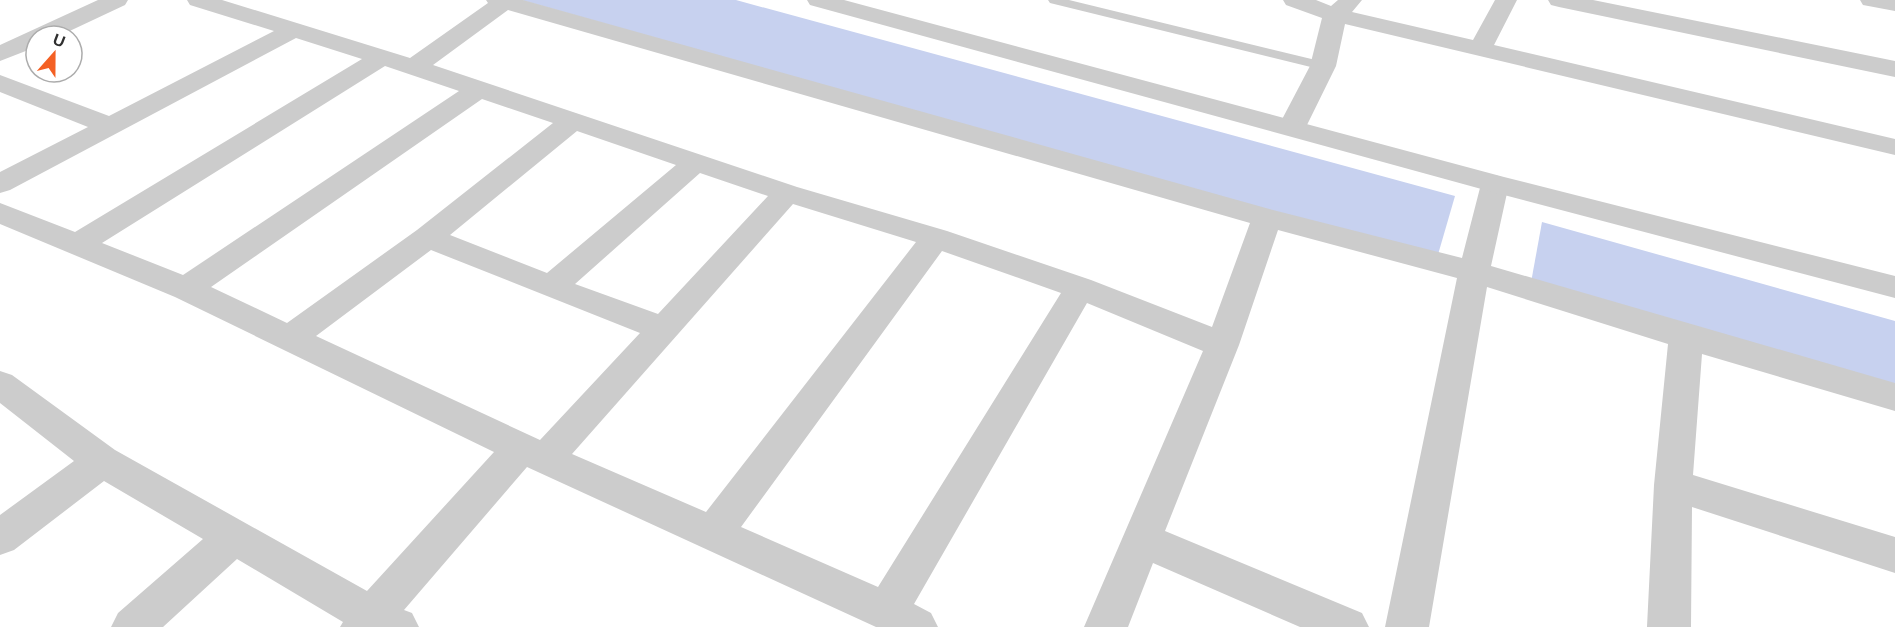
<svg xmlns="http://www.w3.org/2000/svg" width="1895" height="627" font-family="Arial,sans-serif">
	<style>
		.water { fill: #c7d1ef }
		.lines { fill: none; stroke-linecap: round; stroke-linejoin: round }
		.service { fill: #ccc; fill-rule: evenodd }
		.minor { fill: #ccc; fill-rule: evenodd }
		.tertiary { fill: #ccc; fill-rule: evenodd }
	</style>
	<rect width="100%" height="100%" fill="#fff"/>
	<g class="water">
		<polygon points="521,0 736,0 1455,196 1437,258"/>
		<polygon points="1542,222 1895,321 1895,392 1530,288"/>
	</g>
	<g class="lines">
		<polygon class="service" points="1048,0 1069,0 1328,63 1330,66 1323,70 1050,3"/>
		<g class="minor">
			<polygon points="98,0 128,0 125,5 59,36 36,36 36,47 0,61 0,45"/>
			<path d="M187 0H222L410 58 488 3 486 0H523L1273 210 1462 258 1481 184 1485 178 1495 175 1505 178 1509 184 1491 266 1895 383V411L1702 354 1693 475 1895 537V573L1692 507 1691 627H1647L1654 485 1668 344 1487 287 1429 627H1385L1457 278 1278 230 1239 345 1165 531 1362 613 1369 627H1300L1153 563 1128 627H1084L1203 351 1087 303 914 604 931 613 938 627H876L527 467 404 610 412 613 419 627H340L343 622 237 559 163 627H111L118 613 203 539 104 481 14 550 0 555V515L74 461 0 403V371L12 375 115 450 367 591 494 452 175 297 0 224V203L75 232 362 59 296 38 10 190 0 193V172L88 127 0 92V75L109 116 274 31 190 5ZM508 10 1250 223 1212 327 1091 280 947 231 797 187 433 65ZM385 66 459 91 183 275 102 243ZM482 99 553 123 417 230 287 323 211 287ZM577 131 676 165 547 273 450 235ZM700 173 768 196 658 314 575 284ZM793 204 916 242 706 512 572 454ZM431 250 640 333 540 440 316 336ZM942 251 1061 293 878 587 741 527Z"/>
			<polygon points="1283,0 1316,0 1331,6 1338,0 1362,0 1352,12 1473,40 1495,0 1517,0 1494,45 1895,139 1895,155 1345,24 1336,66 1306,127 1302,133 1292,135 1282,133 1278,127 1310,66 1322,18 1286,5"/>
			<polygon points="1548,0 1593,0 1895,61 1895,77 1559,7 1551,5"/>
			<polygon points="1860,0 1895,0 1895,11 1863,5"/>
		</g>
		<polygon class="tertiary" points="807,0 844,0 1504,177 1895,276 1895,298 1485,190 810,5"/>
	</g>
	<g transform="translate(54 54) rotate(21)"><circle r="28" fill="#ffffff" stroke="#acacac" stroke-width="1.5"/>
	<path d="M0-4.5L10 22L0 15L-10 22Z" fill="#f46024"/>
	<text y="-9" font-size="16" font-weight="bold" text-anchor="middle" fill="#2f2f2f">U</text>
	</g>
</svg>
